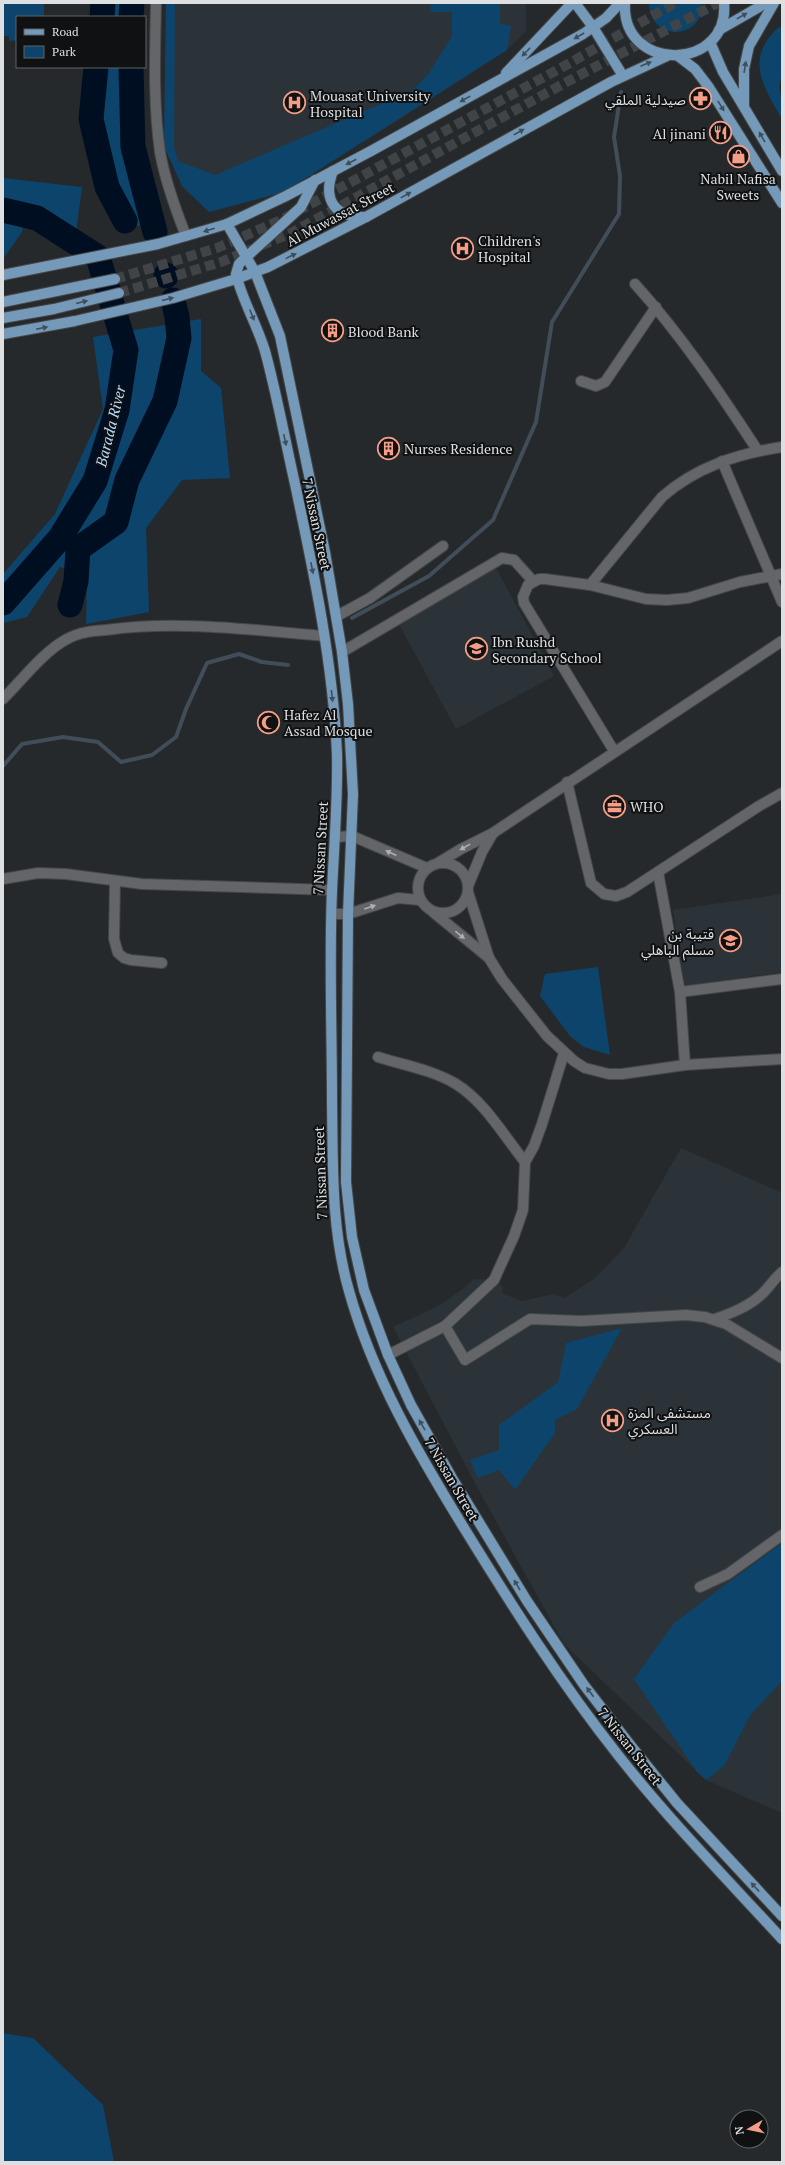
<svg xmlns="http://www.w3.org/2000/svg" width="785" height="2165" font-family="'PT Serif','Noto Sans Arabic',serif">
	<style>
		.built { fill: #2c3338 }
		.green { fill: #0d446b }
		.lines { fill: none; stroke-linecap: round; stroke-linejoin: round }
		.stream { stroke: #424d5a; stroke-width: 4 }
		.river { stroke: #000e21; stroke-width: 25 }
		.major-tunnel { stroke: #414446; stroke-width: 10; stroke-dasharray: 10 5; stroke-linecap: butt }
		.minor-casing { stroke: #454748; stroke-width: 12 }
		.major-casing { stroke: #454748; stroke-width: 12 }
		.minor { stroke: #636568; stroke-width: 10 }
		.major { stroke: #7599b8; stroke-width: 10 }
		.oneway { fill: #3d4e5d }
		.oneway2 { fill: #acaeb0 }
		.labels { text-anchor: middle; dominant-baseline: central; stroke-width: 4; stroke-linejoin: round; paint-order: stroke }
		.poi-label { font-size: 14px; fill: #dddfe0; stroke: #101112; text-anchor: start }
		.street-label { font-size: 14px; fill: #dddfe0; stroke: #101112 }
		.water-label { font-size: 15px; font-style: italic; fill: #b3dafc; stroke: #101112 }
	</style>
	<rect width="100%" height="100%" fill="#26292b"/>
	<g class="built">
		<polygon points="166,3 526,3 526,31 507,50 367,140 209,212 182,186 164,146"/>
		<polygon points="496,568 554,676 456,729 397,621"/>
		<polygon points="782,894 782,972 685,986 673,910"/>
		<polygon points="681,1148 782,1193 782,1813 706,1780 564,1644 476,1485 393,1327 442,1304 464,1288 474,1279 494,1280 503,1287 502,1293 522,1301 554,1294 564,1298 594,1279 624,1248"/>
	</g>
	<g class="green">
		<polygon points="3,3 44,3 44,17 17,17 17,40 9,41 9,36 3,36"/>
		<polygon points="105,3 126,3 125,17 104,17"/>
		<polygon points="166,3 175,3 174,147 178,161 215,175 413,90 429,73 452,36 452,12 431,12 430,3 500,3 500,24 511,26 507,50 284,192 209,212 182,186 164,146"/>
		<path d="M649 3H702C704 40 650 43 649 3Z"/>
		<path d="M779 27 782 28V74L779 87 782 101V119C763 86 744 58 779 27Z"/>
		<polygon points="99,67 125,67 128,148 144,225 137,226 108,186 94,118"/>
		<polygon points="3,178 82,187 76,233 41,213 3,204"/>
		<polygon points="3,220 24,223 22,232 3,259"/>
		<polygon points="201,319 201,371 221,388 230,478 182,480 146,528 149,612 86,624 87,576 60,567 27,617 3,623 3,574 55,514 103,409 93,337"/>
		<polygon points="598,967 610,1055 584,1047 570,1036 540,996 545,974"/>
		<polygon points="622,1328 577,1409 555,1420 555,1433 515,1490 499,1470 478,1478 470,1460 499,1450 499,1425 558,1382 566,1343"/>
		<polygon points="782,1543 782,1681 751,1714 724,1766 706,1780 697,1772 634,1679 674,1623"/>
		<polygon points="3,2033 33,2038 103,2105 114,2162 3,2162"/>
	</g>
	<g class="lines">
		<g class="stream">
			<polyline points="352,618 429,576 493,520 536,422 552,322 619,214 620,176 614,137 621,92"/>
			<polyline points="3,766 22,744 63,737 98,742 121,762 152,755 176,737 186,709 207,663 239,654 262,662 288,665"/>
		</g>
		<g class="river">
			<polyline points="102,17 103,3"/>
			<polyline points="131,17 132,3"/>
			<polyline points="96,67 91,119 107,187 125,221"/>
			<polyline points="131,67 133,147 155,232"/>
			<polyline points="3,210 37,218 98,257 126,350 117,410 95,481 60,538 3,603"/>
			<polyline points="166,275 166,276"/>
			<polyline points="70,605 76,581 78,549 116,522 127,480 165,401 179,338 177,317 173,300"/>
		</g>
		<g class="major-tunnel">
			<polyline points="115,279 217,248 283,219 568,64 675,3"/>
			<polyline points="119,293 221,262 291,233 574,78 718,3"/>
		</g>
		<defs>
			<g id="minor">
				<path d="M156 3C155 52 153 103 160 152 165 181 175 208 186 236"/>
				<path d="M635 284C682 336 720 393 758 451"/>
				<polyline points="581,381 596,386 605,382 656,307"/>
				<polyline points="722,461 782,602"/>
				<path d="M590 585 662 497C696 467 737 454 782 447"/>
				<polyline points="337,616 370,598 443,546"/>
				<polyline points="342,652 502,558 514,560 533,581"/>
				<path d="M3 699C22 680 44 651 67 639 79 632 93 631 106 630 178 620 252 630 324 636"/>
				<polyline points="614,751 524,603 523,597 528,585 539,579 545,579 590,585 646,599 667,600 688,598 740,582 782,574"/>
				<polyline points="567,782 591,883 604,894 616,896 627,892 759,806 782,793"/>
				<polyline points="336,837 352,836 427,868"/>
				<circle cx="443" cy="888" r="25"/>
				<polyline points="438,863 461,849 493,833 782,641"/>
				<polyline points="658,872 680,992 685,1065"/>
				<polyline points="3,879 38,873 66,874 142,884 332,890"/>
				<polyline points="115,881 114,939 118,953 124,958 131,960 162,963"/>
				<polyline points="468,886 482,852 493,833"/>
				<polyline points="468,892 489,958 502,979 547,1036 574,1061 585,1068 609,1074 622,1074 685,1065 782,1059"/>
				<polyline points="433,912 489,958"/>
				<polyline points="332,914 348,914 398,898 420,900"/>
				<polyline points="680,992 782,979"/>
				<path d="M378 1057C403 1065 433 1070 456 1084 485 1102 504 1136 525 1162"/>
				<path d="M715 1319C732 1313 750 1306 763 1293 769 1287 775 1278 782 1272"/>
				<polyline points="445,1326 465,1360 530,1319 581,1321 686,1315 705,1317 726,1324 782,1358"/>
				<polyline points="388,1355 445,1326 494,1280 514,1236 523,1210 525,1162 534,1146 542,1124 564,1053"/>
				<polyline points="700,1587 728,1574 782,1535"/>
			</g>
			<g id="major">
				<polyline points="575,3 593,27 623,76"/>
				<path d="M625 3C621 73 730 72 724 3"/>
				<polyline points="719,30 766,3"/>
				<polyline points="710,42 723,72 782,171"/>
				<polyline points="678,56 695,69 708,86 782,203"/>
				<polyline points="506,73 572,3"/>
				<polyline points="744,105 744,69 749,46 774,3"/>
				<path d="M333 171C322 200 335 218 366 217"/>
				<path d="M315 180 301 207 243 260 239 264 236 274C242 300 257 324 265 351 277 395 285 440 295 484 314 573 333 663 337 754 338 800 334 846 332 891 329 961 332 1031 332 1101 333 1165 331 1229 349 1291 373 1377 418 1453 464 1528 512 1606 561 1683 618 1755 669 1820 726 1878 782 1939"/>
				<polyline points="227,224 255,272 280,336 325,552 342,652 348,704 353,794 348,914 346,1182 352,1237 364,1290 388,1355 411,1405 452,1478 527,1601 584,1685 631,1746 677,1803 782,1916"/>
				<polyline points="3,275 158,244 227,224 286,196 371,151 583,34 606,18 620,3"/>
				<polyline points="3,302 115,279"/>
				<polyline points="3,318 54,309 119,293"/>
				<polyline points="3,334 75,321 173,298 236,279 268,267 366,217 611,82 667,56"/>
			</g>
		</defs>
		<use href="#minor" class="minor-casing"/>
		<use href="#major" class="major-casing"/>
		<use href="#minor" class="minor"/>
		<use href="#major" class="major"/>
	</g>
	<defs><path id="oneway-solid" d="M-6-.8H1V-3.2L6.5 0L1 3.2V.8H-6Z"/></defs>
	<g class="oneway">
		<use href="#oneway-solid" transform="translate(742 16) rotate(-29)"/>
		<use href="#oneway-solid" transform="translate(579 36) rotate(150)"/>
		<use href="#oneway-solid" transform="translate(526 52) rotate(134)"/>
		<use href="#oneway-solid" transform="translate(646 64) rotate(-23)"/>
		<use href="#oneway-solid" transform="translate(745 67) rotate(-81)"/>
		<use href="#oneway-solid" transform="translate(465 99) rotate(151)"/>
		<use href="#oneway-solid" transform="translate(721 106) rotate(58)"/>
		<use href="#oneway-solid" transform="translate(519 132) rotate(-29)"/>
		<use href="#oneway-solid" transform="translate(762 137) rotate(-120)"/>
		<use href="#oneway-solid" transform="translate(351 162) rotate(152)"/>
		<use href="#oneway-solid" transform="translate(406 195) rotate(-29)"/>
		<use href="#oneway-solid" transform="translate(209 230) rotate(163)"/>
		<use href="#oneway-solid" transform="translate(291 256) rotate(-26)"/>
		<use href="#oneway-solid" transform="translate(168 299) rotate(-14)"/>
		<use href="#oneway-solid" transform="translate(82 302) rotate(-14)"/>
		<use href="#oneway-solid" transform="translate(252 315) rotate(68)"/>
		<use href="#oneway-solid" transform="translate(42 328) rotate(-12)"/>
		<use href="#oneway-solid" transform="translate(285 440) rotate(78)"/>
		<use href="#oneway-solid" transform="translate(312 568) rotate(79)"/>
		<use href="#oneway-solid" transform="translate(332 696) rotate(84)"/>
		<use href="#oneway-solid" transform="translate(422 1425) rotate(-120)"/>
		<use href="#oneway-solid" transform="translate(517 1585) rotate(-121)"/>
		<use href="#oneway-solid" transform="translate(590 1692) rotate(-127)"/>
		<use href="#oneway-solid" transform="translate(755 1887) rotate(-133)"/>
	</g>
	<g class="oneway2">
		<use href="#oneway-solid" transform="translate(465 847) rotate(151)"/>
		<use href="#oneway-solid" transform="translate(391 853) rotate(-155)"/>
		<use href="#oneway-solid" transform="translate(370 907) rotate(-19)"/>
		<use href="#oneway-solid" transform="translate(460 935) rotate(39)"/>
	</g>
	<defs>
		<symbol id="pharmacy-ring" viewBox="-11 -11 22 22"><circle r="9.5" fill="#101112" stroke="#f49e87" stroke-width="1.5"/><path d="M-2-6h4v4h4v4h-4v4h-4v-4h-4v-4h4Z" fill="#f49e87"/></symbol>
		<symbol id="hospital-ring" viewBox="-11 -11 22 22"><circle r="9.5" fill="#101112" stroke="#f49e87" stroke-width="1.5"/><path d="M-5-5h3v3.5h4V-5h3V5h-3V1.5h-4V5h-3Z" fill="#f49e87"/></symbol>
		<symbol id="restaurant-ring" viewBox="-11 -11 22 22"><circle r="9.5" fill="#101112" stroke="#f49e87" stroke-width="1.5"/><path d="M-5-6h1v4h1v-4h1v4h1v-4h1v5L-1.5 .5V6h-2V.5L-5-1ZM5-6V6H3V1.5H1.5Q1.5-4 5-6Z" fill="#f49e87"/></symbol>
		<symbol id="shop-ring" viewBox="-11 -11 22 22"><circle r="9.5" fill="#101112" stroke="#f49e87" stroke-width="1.5"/><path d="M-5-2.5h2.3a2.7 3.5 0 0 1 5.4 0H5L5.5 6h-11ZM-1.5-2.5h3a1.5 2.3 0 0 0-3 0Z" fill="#f49e87"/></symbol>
		<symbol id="building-ring" viewBox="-11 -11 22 22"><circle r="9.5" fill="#101112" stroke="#f49e87" stroke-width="1.5"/><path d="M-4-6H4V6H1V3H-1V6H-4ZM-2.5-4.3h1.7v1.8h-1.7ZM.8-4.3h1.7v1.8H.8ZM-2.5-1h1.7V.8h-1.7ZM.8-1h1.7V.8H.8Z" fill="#f49e87"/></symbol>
		<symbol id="school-ring" viewBox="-11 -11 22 22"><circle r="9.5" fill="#101112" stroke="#f49e87" stroke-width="1.5"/><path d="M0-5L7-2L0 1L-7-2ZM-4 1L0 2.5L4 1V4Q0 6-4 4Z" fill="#f49e87"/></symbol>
		<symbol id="mosque-ring" viewBox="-11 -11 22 22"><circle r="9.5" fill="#101112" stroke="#f49e87" stroke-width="1.5"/><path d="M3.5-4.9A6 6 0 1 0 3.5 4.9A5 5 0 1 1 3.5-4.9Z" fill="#f49e87"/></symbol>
		<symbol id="office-ring" viewBox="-11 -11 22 22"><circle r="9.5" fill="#101112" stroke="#f49e87" stroke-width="1.5"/><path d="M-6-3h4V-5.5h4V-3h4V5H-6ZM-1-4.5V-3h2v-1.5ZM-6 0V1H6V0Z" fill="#f49e87"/></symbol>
	</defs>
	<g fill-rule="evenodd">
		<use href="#pharmacy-ring" x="688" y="86" width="25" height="25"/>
		<use href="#hospital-ring" x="282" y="90" width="25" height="25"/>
		<use href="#restaurant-ring" x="708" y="120" width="25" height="25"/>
		<use href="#shop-ring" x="726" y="144" width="25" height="25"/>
		<use href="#hospital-ring" x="450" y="236" width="25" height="25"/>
		<use href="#building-ring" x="320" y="318" width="25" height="25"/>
		<use href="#building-ring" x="376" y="436" width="25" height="25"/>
		<use href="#school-ring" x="464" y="636" width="25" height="25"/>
		<use href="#mosque-ring" x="256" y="710" width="25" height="25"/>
		<use href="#office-ring" x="602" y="794" width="25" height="25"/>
		<use href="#school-ring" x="718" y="928" width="25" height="25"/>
		<use href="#hospital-ring" x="600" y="1408" width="25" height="25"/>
	</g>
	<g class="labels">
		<g class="poi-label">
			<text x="310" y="95">Mouasat University<tspan x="310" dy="16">Hospital</tspan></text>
			<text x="686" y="99" text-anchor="end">صيدلية الملقي</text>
			<text x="706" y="133" text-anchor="end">Al jinani</text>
			<text x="738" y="178" text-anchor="middle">Nabil Nafisa<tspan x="738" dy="16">Sweets</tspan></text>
			<text x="478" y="240">Children's<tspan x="478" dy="16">Hospital</tspan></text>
			<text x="348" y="331">Blood Bank</text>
			<text x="404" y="448">Nurses Residence</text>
			<text x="492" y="641">Ibn Rushd<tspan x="492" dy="16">Secondary School</tspan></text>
			<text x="284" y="714">Hafez Al<tspan x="284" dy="16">Assad Mosque</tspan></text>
			<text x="630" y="806">WHO</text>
			<text x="714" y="933" text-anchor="end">قتيبة بن<tspan x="714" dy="16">مسلم الباهلي</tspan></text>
			<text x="628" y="1412">مستشفى المزة<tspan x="628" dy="16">العسكري</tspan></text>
		</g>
		<g class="street-label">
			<text transform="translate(340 214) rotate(-28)">Al Muwassat Street</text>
			<text transform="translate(317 524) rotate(78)">7 Nissan Street</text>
			<text transform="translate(320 848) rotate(-87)">7 Nissan Street</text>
			<text transform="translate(320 1173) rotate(-92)">7 Nissan Street</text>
			<text transform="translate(452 1479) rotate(60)">7 Nissan Street</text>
			<text transform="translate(630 1746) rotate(52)">7 Nissan Street</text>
		</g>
		<g class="water-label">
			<text transform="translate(110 426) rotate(-76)">Barada River</text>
		</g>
	</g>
	<rect width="785" height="2165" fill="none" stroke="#dddfe0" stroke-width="8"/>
	<rect x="16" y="16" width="130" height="52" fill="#101112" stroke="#626364"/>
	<rect x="24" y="29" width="20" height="6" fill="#7599b8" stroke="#626364"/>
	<text x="52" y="36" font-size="12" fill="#dddfe0">Road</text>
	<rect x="24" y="46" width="20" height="12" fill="#0d446b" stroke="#626364"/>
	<text x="52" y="56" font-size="12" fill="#dddfe0">Park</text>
	<g transform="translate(749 2129) rotate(261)"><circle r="19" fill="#101112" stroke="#626364"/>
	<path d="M0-3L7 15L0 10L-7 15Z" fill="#f49e87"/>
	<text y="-6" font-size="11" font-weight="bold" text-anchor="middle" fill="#dddfe0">N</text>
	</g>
</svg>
